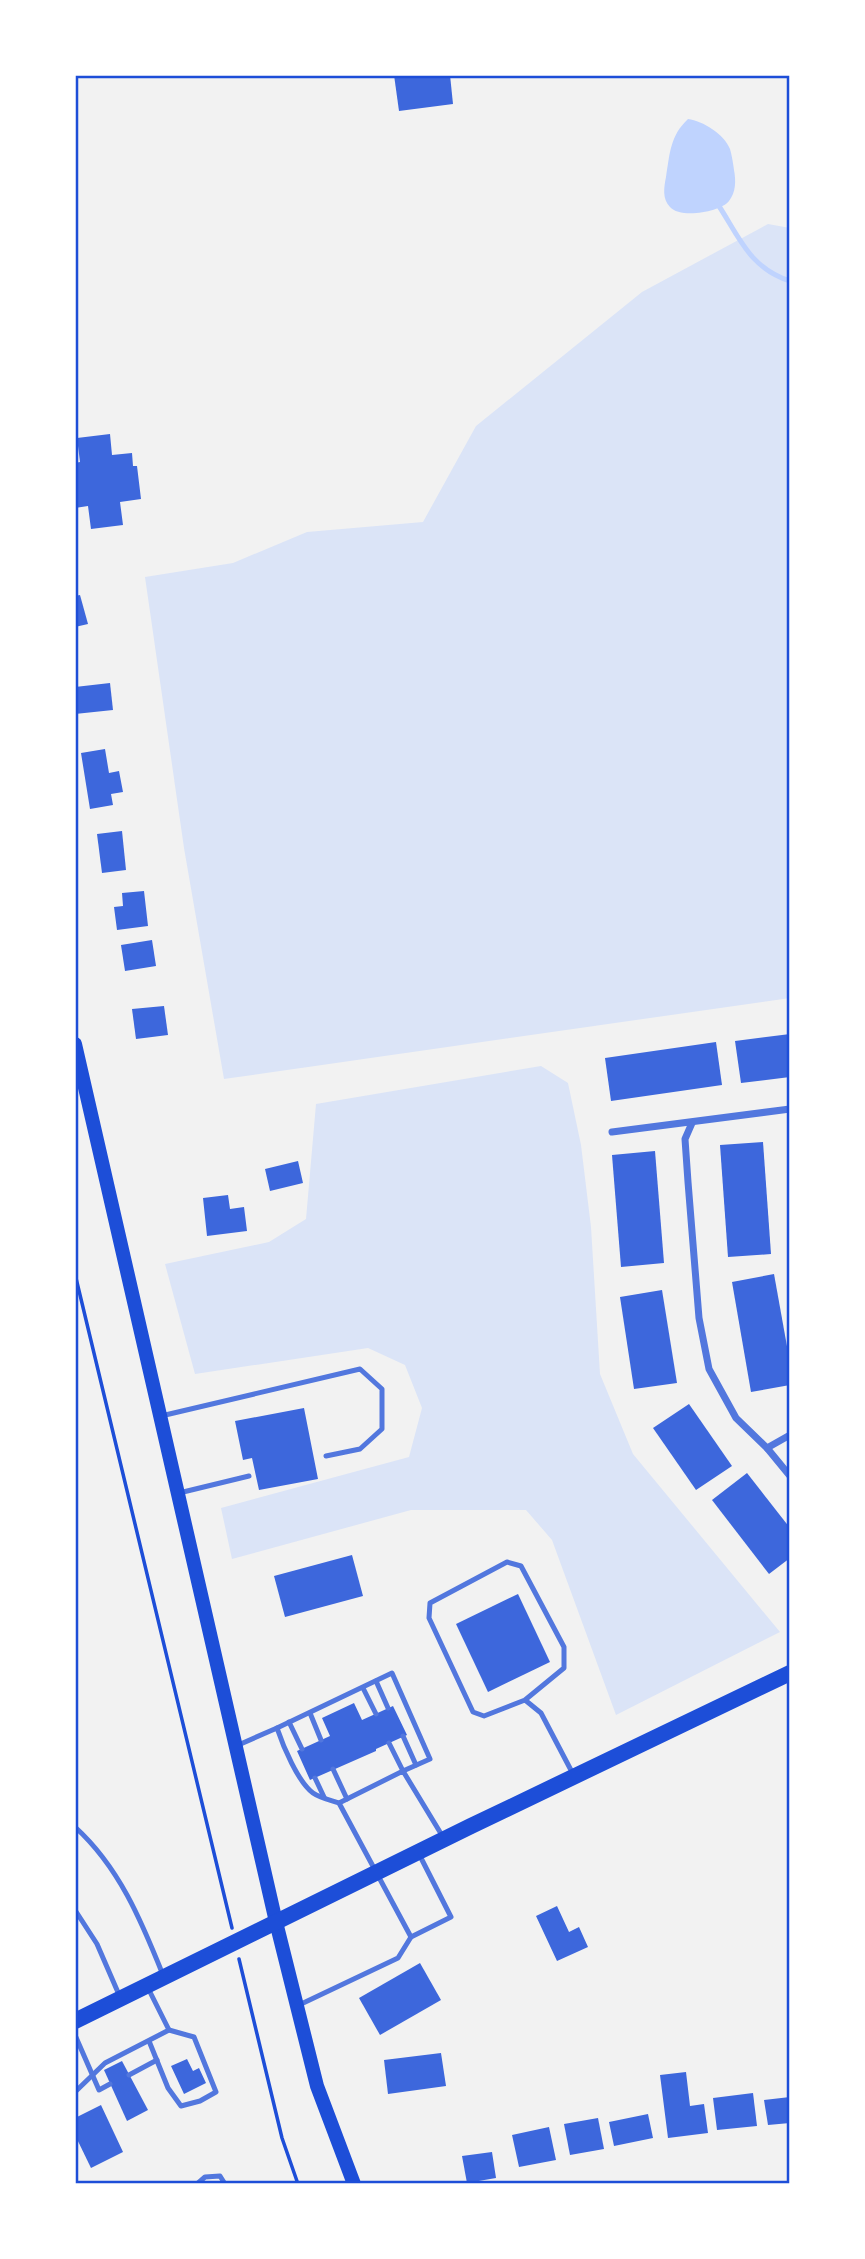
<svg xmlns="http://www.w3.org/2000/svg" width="865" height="2259" font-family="'Asap Condensed',sans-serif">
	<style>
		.green { fill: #dbe4f7 }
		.water { fill: #bfd3fe }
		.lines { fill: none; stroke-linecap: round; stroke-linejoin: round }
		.stream { stroke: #bfd3fe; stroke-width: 5 }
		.building { fill: #3d67dc }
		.path { stroke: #1d4ed8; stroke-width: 3.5 }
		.service { stroke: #5277de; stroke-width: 5 }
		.minor { stroke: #5277de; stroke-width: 7 }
		.secondary { stroke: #1d4ed8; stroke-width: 14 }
		.primary { stroke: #1d4ed8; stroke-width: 16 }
		.neatline { fill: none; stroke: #1d4ed8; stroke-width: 2.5 }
	</style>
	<rect width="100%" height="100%" fill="#f2f2f2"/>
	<g class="green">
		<polygon points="768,224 790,228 790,998 224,1079 184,848 145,577 233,563 307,532 423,522 476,426 642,292"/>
		<polygon points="541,1066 568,1083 581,1145 591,1227 600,1374 633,1454 780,1632 616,1715 552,1540 526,1510 411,1510 232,1559 221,1508 409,1457 422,1408 405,1365 368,1348 195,1374 165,1264 269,1242 306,1219 316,1104"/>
	</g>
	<path class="water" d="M688 119C703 121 724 134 730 149 732 156 733 163 734 170 736 181 736 192 729 201 721 212 680 219 670 207 662 199 664 187 666 177 670 153 670 136 688 119Z"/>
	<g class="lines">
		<path class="stream" d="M717 203C739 236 749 268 790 281"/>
	</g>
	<g class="building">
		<polygon points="394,75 450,75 453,104 399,111"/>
		<polygon points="110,434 112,455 132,453 133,466 137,466 141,499 120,502 123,525 91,529 88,506 75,508 75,463 80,462 77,438"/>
		<polygon points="80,595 88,624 75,627 75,596"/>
		<polygon points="110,683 113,710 75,714 75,687"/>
		<polygon points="105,749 109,773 119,771 123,792 111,794 113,805 90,809 81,753"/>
		<polygon points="122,831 126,870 102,873 97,834"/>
		<polygon points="144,891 148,926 117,930 114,907 123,906 122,893"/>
		<polygon points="152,940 156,966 125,971 121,945"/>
		<polygon points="164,1006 168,1035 136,1039 132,1009"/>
		<polygon points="790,1034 790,1077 741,1083 735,1041"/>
		<polygon points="716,1042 722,1085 611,1101 605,1058"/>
		<polygon points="763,1142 771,1254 728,1257 720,1145"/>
		<polygon points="655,1151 664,1263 621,1267 612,1155"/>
		<polygon points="298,1161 303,1183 270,1191 265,1169"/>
		<polygon points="228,1195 230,1209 244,1207 247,1231 207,1236 203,1198"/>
		<polygon points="774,1274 790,1363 790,1385 751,1392 732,1282"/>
		<polygon points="662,1290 677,1383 634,1389 620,1297"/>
		<polygon points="689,1404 732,1466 696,1490 653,1428"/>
		<polygon points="304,1408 318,1479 259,1490 252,1458 243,1460 235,1421"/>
		<polygon points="747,1473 790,1528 790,1558 769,1574 712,1500"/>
		<polygon points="352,1555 363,1596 285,1617 274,1576"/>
		<polygon points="518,1594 550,1662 488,1692 456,1624"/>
		<polygon points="354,1703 362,1720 393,1706 407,1735 376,1749 376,1751 310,1780 297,1751 330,1736 322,1718"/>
		<polygon points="557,1906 569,1932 579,1927 588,1947 557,1961 536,1916"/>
		<polygon points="420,1963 441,2000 380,2035 359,1998"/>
		<polygon points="441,2053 446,2086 388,2094 384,2060"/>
		<polygon points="187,2059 193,2071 199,2068 206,2083 184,2094 171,2066"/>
		<polygon points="122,2061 148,2110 127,2121 104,2070"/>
		<polygon points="686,2072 690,2106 704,2104 708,2133 668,2138 660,2075"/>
		<polygon points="753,2093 757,2126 717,2130 713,2098"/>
		<polygon points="790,2097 790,2123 768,2125 764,2100"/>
		<polygon points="101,2105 123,2152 91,2168 75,2135 75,2118"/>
		<polygon points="648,2114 653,2138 614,2146 609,2122"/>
		<polygon points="598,2118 604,2149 570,2155 564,2124"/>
		<polygon points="549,2127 556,2160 519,2167 512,2135"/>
		<polygon points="492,2152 496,2178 467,2183 462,2156"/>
	</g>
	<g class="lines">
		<g class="path">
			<polyline points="75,1274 232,1928"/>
			<polyline points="239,1959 282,2138 298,2184"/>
		</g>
		<g class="service">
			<polyline points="161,1416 360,1369 382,1389 382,1429 360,1449 326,1456"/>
			<polyline points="179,1493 249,1476"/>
			<polyline points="376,1681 388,1708"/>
			<polyline points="363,1688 376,1714"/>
			<polyline points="525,1700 564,1668 564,1647 521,1566 507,1562 430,1603 429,1618 473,1712 484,1716 525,1700 541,1713 573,1774"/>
			<polyline points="310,1713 321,1740"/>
			<polyline points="289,1722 302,1749"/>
			<polyline points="277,1728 392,1673 430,1759 403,1771 389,1743"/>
			<polyline points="403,1736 416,1765"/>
			<path d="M236 1746 277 1728C283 1746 298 1782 313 1793 320 1798 330 1800 339 1803"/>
			<polyline points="333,1769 347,1799"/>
			<polyline points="315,1778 324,1797"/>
			<path d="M75 1827C119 1867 141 1920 163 1975"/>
			<polyline points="419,1854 451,1917 411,1937 339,1803 403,1771 443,1837"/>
			<polyline points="75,1910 97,1944 120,1997"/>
			<polyline points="299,2005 398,1958 411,1937"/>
			<polyline points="75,2035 99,2090 110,2084"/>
			<polyline points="149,2041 168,2088 181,2106 200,2101 216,2092 194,2037 169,2030"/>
			<polyline points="129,2075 157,2060"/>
			<polyline points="75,2092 105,2063 169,2030 147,1986"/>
			<polyline points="197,2184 205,2177 220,2176 225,2184"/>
		</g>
		<g class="minor">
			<polyline points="692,1123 685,1139 688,1182 699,1318 709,1369 736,1418 767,1448 790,1476"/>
			<polyline points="612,1132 790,1109"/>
			<polyline points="767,1448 790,1435"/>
		</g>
		<polyline class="secondary" points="75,1044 276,1922 317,2086 354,2184"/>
		<polyline class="primary" points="75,2021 471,1826 790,1673"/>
	</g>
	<rect width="865" height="2259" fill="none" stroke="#ffffff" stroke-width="154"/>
	<rect x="77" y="77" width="711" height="2105" class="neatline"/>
</svg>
